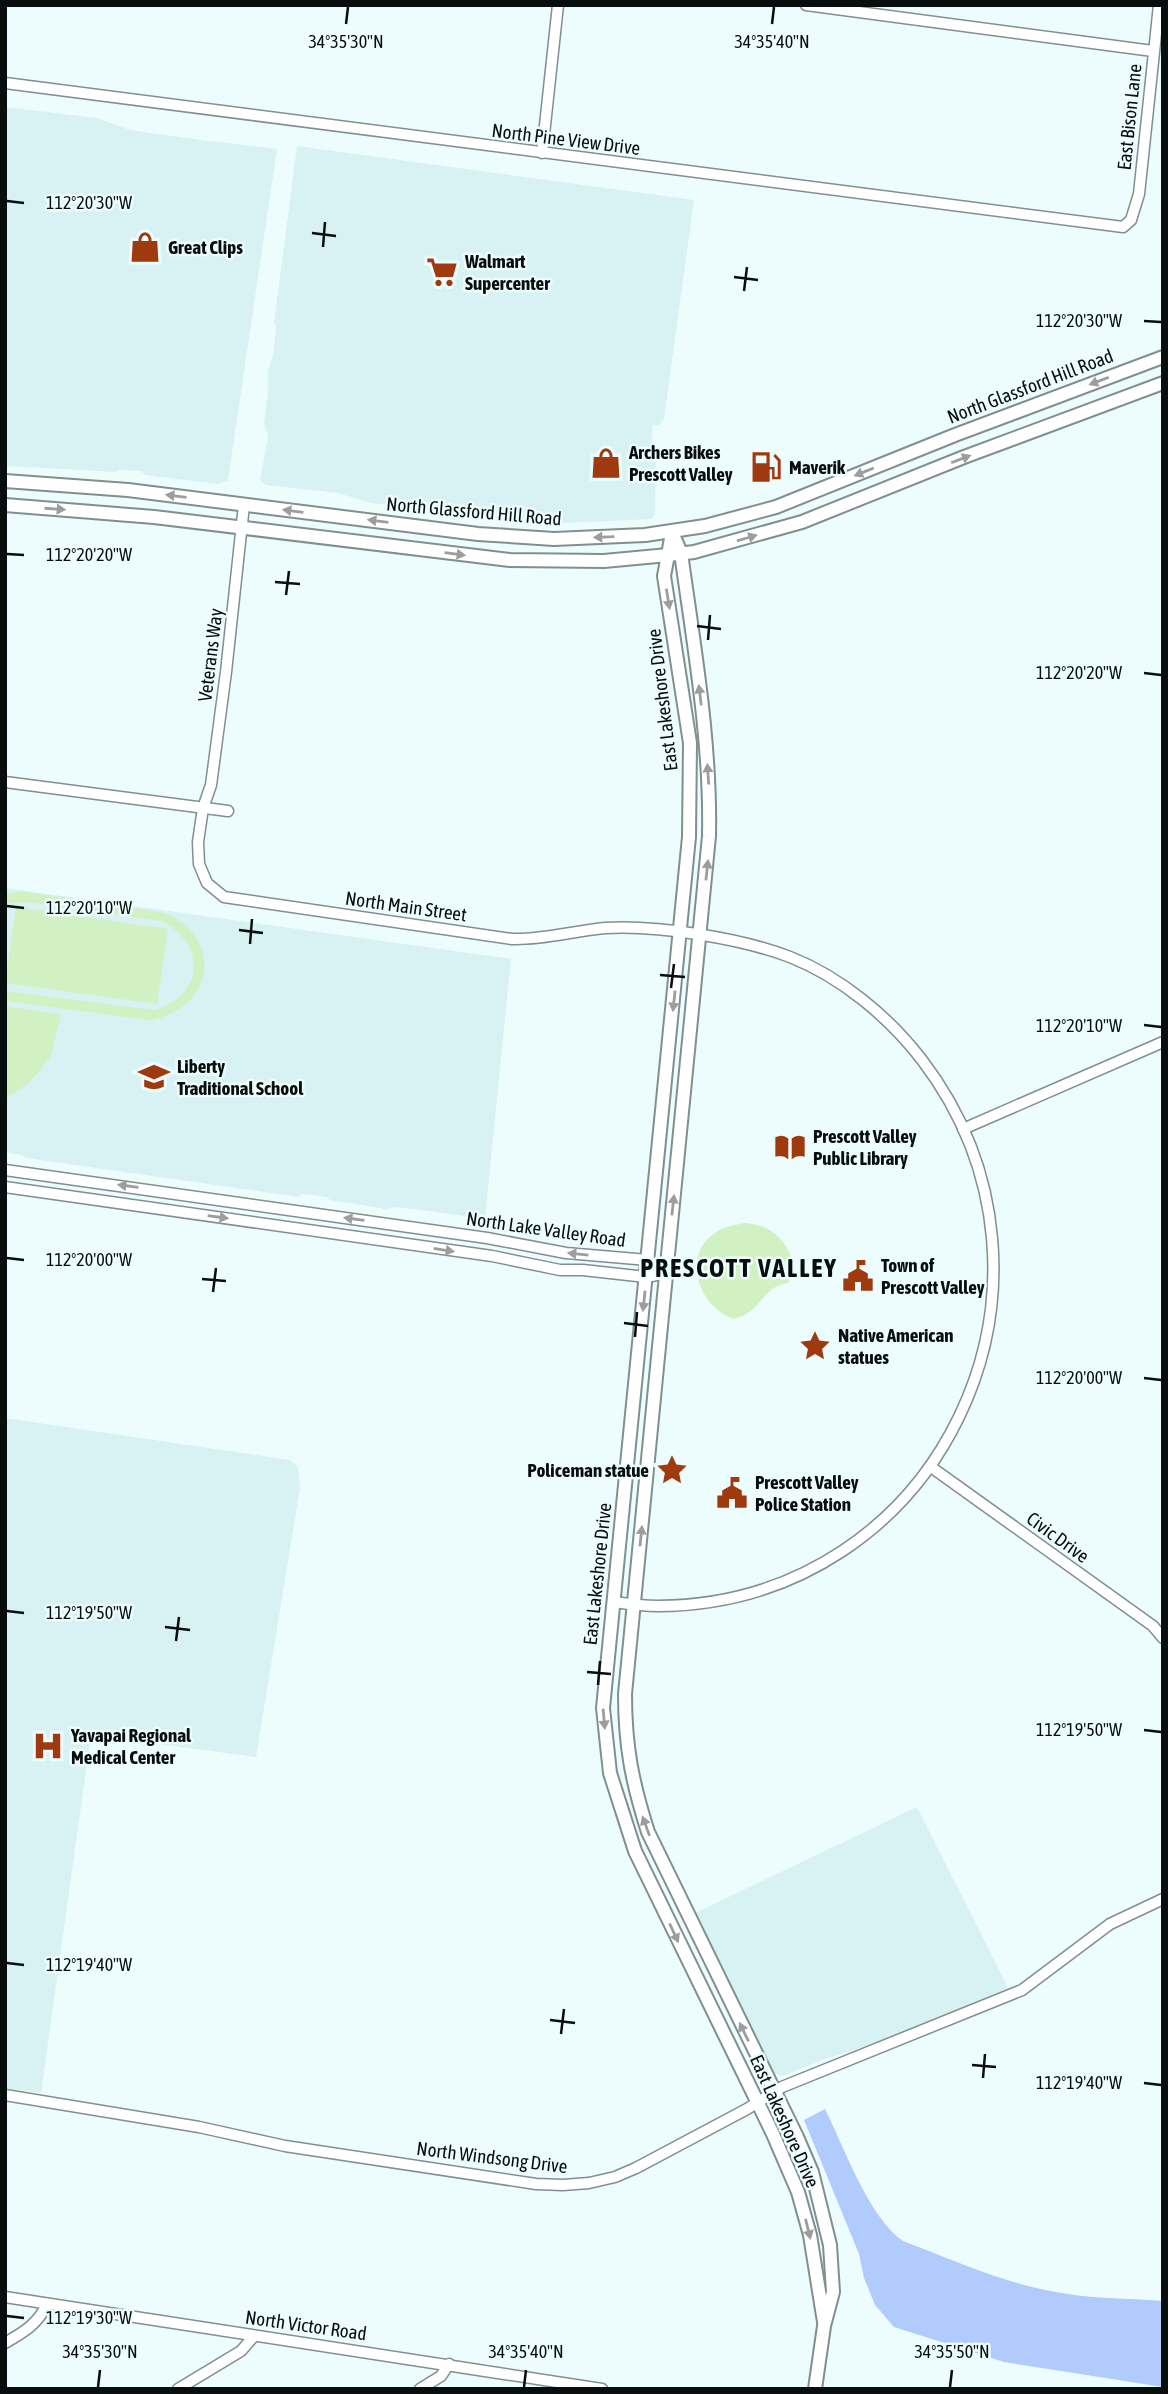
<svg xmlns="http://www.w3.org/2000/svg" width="1168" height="2394" font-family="'Asap Condensed',sans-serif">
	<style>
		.built { fill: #d8f1f2 }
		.green { fill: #d2f1c2 }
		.water { fill: #b1cbfc }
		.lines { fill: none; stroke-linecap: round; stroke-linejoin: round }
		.minor-casing { stroke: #808f8f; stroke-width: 13 }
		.major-casing { stroke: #808f8f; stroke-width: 16 }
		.minor { stroke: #fff; stroke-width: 10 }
		.major { stroke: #fff; stroke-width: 12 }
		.oneway { fill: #9c9e9e }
		.ticks { fill: none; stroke: #080d0d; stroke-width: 2.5 }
		.labels { text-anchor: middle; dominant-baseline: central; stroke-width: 5; stroke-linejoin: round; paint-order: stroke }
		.street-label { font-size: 19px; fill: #080d0d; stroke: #edfdfe }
		.poi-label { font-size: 19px; font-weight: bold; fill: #080d0d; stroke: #edfdfe; text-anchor: start }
		.district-label { font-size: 26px; font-weight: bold; letter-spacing: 2px; fill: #080d0d; stroke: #edfdfe }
		.ticks-label { font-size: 18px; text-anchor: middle; fill: #080d0d; stroke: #edfdfe; stroke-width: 5; stroke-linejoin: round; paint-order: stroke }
	</style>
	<rect width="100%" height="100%" fill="#edfdfe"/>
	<g class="built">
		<polygon points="5,107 97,118 130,130 201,140 277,149 228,480 218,484 145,475 141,471 120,470 116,472 5,466"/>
		<polygon points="297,146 694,200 664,419 659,425 653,425 651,447 656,450 655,514 652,519 566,523 522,521 371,503 338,493 266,485 260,480 268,437 264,423 268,391 268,371 273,355 276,328 274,323"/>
		<polygon points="5,888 511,959 485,1219 414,1209 392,1207 387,1209 330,1200 327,1197 302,1194 299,1197 26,1158 22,1155 8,1153 5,1155"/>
		<polygon points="5,1418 290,1460 298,1467 300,1488 256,1757 91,1735 41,2093 5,2088"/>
		<polygon points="917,1807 1008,1988 882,2041 828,2058 782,2076 772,2072 693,1914"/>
	</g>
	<g class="green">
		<path d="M21 891 165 913C226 940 213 1010 149 1020L5 1001V991L154 1010C204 997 207 944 162 921L27 902 5 904V894Z"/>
		<polygon points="16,907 168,929 157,1004 5,983"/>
		<polygon points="5,1006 61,1014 51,1056 30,1082 5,1099"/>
		<path d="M744 1223C774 1225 789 1242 795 1270H789V1283C761 1286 762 1313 733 1319 697 1305 680 1253 718 1231 726 1226 736 1225 744 1223Z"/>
	</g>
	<path class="water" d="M825 2109C844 2147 869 2218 903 2241 953 2260 1003 2283 1056 2292 1091 2299 1127 2298 1163 2301V2387L1004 2362 894 2327 875 2305 864 2278 859 2254 804 2120Z"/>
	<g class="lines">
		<defs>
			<g id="minor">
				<polyline points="806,5 1153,51"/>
				<polyline points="5,83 1123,227 1131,220 1139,194 1159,5"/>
				<polyline points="542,153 558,5"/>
				<path d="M244 505 226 672 211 785 203 808 198 842 199 864 207 883 224 897 512 939C544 940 573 931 605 928 658 925 740 938 790 957 841 977 889 1017 922 1060 1092 1283 940 1604 658 1606 643 1606 628 1604 614 1602"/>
				<polyline points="5,782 228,811"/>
				<polyline points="963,1129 1163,1042"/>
				<polyline points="5,1170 487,1238 566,1253 648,1260 667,1273"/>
				<polyline points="5,1187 492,1256 560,1270 583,1270 646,1277 667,1273"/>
				<polyline points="931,1467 1153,1626 1163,1638"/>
				<polyline points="5,2095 199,2127 285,2146 536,2184 563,2185 589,2183 615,2177 636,2168 747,2109 782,2087 1022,1990 1110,1924 1163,1899"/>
				<polyline points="5,2297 602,2389"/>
				<path d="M5 2343C24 2332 38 2324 47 2304"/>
				<polyline points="178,2389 241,2351 254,2336"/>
				<polyline points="420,2389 441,2376 449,2364"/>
			</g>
			<g id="major">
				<polyline points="5,481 128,490 478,534 554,539 645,535 705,526 776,507 955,435 1163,357"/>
				<polyline points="5,505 154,517 510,560 604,561 668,555 694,552 802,522 964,457 1163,383"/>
				<path d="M672 532 681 553C694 647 711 741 709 836L625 1694C625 1746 632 1782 648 1832L797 2137 812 2172 830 2245 833 2292 824 2326 815 2389"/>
				<polyline points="672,533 664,576 690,743 689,837 603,1708 610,1773 635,1851 773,2134 798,2192 810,2235 824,2322"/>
			</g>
		</defs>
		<use href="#minor" class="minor-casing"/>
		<use href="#major" class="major-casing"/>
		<use href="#minor" class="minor"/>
		<use href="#major" class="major"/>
	</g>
	<defs><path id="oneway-solid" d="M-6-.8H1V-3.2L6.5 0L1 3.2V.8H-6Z" transform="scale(1.75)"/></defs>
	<g class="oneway">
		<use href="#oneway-solid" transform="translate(1099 381) rotate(159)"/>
		<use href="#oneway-solid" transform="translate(961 459) rotate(-21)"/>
		<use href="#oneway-solid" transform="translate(864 472) rotate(158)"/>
		<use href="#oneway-solid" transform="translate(176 496) rotate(-173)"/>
		<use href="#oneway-solid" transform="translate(55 509) rotate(4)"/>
		<use href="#oneway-solid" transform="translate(293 511) rotate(-173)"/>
		<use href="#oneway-solid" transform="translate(378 521) rotate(-173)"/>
		<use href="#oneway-solid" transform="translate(604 537) rotate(178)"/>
		<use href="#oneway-solid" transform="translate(747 538) rotate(-16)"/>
		<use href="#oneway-solid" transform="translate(455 554) rotate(7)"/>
		<use href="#oneway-solid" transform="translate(668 599) rotate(81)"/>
		<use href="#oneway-solid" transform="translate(700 695) rotate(-97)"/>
		<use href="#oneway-solid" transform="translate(708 774) rotate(-94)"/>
		<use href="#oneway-solid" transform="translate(707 870) rotate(-84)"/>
		<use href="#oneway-solid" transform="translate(674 1001) rotate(96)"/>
		<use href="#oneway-solid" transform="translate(128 1186) rotate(-172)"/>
		<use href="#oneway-solid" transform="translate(673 1205) rotate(-84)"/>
		<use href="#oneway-solid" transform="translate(218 1217) rotate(8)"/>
		<use href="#oneway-solid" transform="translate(354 1219) rotate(-172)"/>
		<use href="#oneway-solid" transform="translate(444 1250) rotate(9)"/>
		<use href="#oneway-solid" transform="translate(578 1254) rotate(-174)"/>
		<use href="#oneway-solid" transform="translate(644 1301) rotate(96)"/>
		<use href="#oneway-solid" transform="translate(641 1536) rotate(-84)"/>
		<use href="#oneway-solid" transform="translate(604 1719) rotate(85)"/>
		<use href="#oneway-solid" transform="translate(646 1826) rotate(-110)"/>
		<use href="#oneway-solid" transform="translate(674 1933) rotate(65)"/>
		<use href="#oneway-solid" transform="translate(744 2032) rotate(-116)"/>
		<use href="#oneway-solid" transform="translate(808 2229) rotate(76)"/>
	</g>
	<path class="ticks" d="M346 24 348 7M772 24 774 7M7 201 24 203M312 233 336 236M323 247 325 222M734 277 758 280M744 291 747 267M1144 321 1161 322M7 554 24 555M275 582 300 584M286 595 289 571M697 626 721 629M708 640 710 615M1144 673 1161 675M7 906 24 908M239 930 263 933M250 944 252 919M660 975 685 977M671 988 674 964M1144 1025 1161 1027M7 1258 24 1260M202 1279 226 1281M213 1292 216 1268M624 1323 648 1326M635 1337 637 1312M1144 1378 1161 1380M7 1611 24 1613M165 1627 190 1630M176 1641 179 1617M587 1672 611 1674M598 1685 600 1661M1144 1730 1161 1732M7 1963 24 1965M550 2020 575 2023M561 2034 564 2009M972 2065 996 2067M983 2078 985 2054M1144 2083 1161 2085M7 2316 24 2318M98 2387 100 2370M524 2387 526 2370M950 2387 952 2370"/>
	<defs>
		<symbol id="shop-bare" viewBox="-9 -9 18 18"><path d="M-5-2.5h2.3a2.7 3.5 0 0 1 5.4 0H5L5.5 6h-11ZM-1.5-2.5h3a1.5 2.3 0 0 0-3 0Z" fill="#9f390e" stroke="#edfdfe" stroke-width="2.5" paint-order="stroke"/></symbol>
		<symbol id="supermarket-bare" viewBox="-9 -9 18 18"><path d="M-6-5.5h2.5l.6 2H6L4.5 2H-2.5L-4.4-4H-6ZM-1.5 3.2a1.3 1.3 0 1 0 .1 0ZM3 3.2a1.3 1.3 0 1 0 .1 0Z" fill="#9f390e" stroke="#edfdfe" stroke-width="2.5" paint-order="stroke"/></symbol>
		<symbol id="fuel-bare" viewBox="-9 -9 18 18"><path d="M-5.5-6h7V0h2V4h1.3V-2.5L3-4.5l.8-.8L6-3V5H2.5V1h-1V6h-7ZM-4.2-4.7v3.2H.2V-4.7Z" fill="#9f390e" stroke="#edfdfe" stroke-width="2.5" paint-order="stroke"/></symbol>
		<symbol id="school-bare" viewBox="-9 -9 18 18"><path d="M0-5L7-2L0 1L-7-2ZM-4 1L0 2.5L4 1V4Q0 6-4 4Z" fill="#9f390e" stroke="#edfdfe" stroke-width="2.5" paint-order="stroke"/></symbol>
		<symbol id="library-bare" viewBox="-9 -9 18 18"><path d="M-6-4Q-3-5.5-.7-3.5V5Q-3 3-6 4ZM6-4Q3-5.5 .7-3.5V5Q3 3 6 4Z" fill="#9f390e" stroke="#edfdfe" stroke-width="2.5" paint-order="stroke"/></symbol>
		<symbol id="civic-bare" viewBox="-9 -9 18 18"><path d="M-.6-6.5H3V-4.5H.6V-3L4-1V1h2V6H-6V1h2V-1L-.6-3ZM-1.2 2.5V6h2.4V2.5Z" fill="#9f390e" stroke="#edfdfe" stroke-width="2.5" paint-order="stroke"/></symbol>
		<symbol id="sight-bare" viewBox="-9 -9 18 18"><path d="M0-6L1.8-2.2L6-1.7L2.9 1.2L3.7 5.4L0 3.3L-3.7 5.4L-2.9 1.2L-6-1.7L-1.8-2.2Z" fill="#9f390e" stroke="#edfdfe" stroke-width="2.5" paint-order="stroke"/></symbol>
		<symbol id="hospital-bare" viewBox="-9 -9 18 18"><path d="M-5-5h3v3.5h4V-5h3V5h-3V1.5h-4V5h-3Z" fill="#9f390e" stroke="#edfdfe" stroke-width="2.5" paint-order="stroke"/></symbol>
	</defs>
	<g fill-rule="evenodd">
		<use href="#shop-bare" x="123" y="225" width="44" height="44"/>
		<use href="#supermarket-bare" x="420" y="250" width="44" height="44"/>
		<use href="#shop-bare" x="584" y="441" width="44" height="44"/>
		<use href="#fuel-bare" x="744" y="445" width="44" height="44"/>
		<use href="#school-bare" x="132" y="1055" width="44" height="44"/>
		<use href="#library-bare" x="768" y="1125" width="44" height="44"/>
		<use href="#civic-bare" x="836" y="1254" width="44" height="44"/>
		<use href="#sight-bare" x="793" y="1324" width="44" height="44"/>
		<use href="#sight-bare" x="650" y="1448" width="44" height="44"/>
		<use href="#civic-bare" x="710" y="1471" width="44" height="44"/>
		<use href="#hospital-bare" x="26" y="1724" width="44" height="44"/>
	</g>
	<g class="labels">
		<g class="street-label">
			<text transform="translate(1129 117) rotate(-84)">East Bison Lane</text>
			<text transform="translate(566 139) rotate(7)">North Pine View Drive</text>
			<text transform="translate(1030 386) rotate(-21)">North Glassford Hill Road</text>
			<text transform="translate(474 511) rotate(5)">North Glassford Hill Road</text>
			<text transform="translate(210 655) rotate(-83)">Veterans Way</text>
			<text transform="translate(662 700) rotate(-97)">East Lakeshore Drive</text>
			<text transform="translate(406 906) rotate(8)">North Main Street</text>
			<text transform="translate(546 1229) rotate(8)">North Lake Valley Road</text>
			<text transform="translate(1058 1537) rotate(36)">Civic Drive</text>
			<text transform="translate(597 1574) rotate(-84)">East Lakeshore Drive</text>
			<text transform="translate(785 2121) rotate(66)">East Lakeshore Drive</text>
			<text transform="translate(492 2157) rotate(7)">North Windsong Drive</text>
			<text transform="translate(306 2325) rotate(8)">North Victor Road</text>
		</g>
		<g class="poi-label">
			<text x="168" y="247">Great Clips</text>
			<text x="465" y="261">Walmart<tspan x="465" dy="22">Supercenter</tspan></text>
			<text x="629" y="452">Archers Bikes<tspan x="629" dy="22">Prescott Valley</tspan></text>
			<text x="789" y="467">Maverik</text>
			<text x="177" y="1066">Liberty<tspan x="177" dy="22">Traditional School</tspan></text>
			<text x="813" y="1136">Prescott Valley<tspan x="813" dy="22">Public Library</tspan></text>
			<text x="881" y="1265">Town of<tspan x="881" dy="22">Prescott Valley</tspan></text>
			<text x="838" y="1335">Native American<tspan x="838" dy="22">statues</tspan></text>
			<text x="649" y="1470" text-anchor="end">Policeman statue</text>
			<text x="755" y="1482">Prescott Valley<tspan x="755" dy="22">Police Station</tspan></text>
			<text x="71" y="1735">Yavapai Regional<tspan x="71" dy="22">Medical Center</tspan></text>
		</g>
		<g class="district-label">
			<text x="739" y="1268">PRESCOTT VALLEY</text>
		</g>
	</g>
	<g class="ticks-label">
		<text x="346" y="48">34°35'30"N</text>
		<text x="772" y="48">34°35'40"N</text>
		<text x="89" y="209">112°20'30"W</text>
		<text x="1079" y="327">112°20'30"W</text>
		<text x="89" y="561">112°20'20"W</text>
		<text x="1079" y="679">112°20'20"W</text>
		<text x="89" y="914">112°20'10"W</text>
		<text x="1079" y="1032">112°20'10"W</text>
		<text x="89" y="1266">112°20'00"W</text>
		<text x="1079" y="1384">112°20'00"W</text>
		<text x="89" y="1619">112°19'50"W</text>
		<text x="1079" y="1736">112°19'50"W</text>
		<text x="89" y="1971">112°19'40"W</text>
		<text x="1079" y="2089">112°19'40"W</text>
		<text x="89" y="2324">112°19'30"W</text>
		<text x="100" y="2358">34°35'30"N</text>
		<text x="526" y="2358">34°35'40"N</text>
		<text x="952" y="2358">34°35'50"N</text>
	</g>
	<rect width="1168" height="2394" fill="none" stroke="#080d0d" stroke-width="14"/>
</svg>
